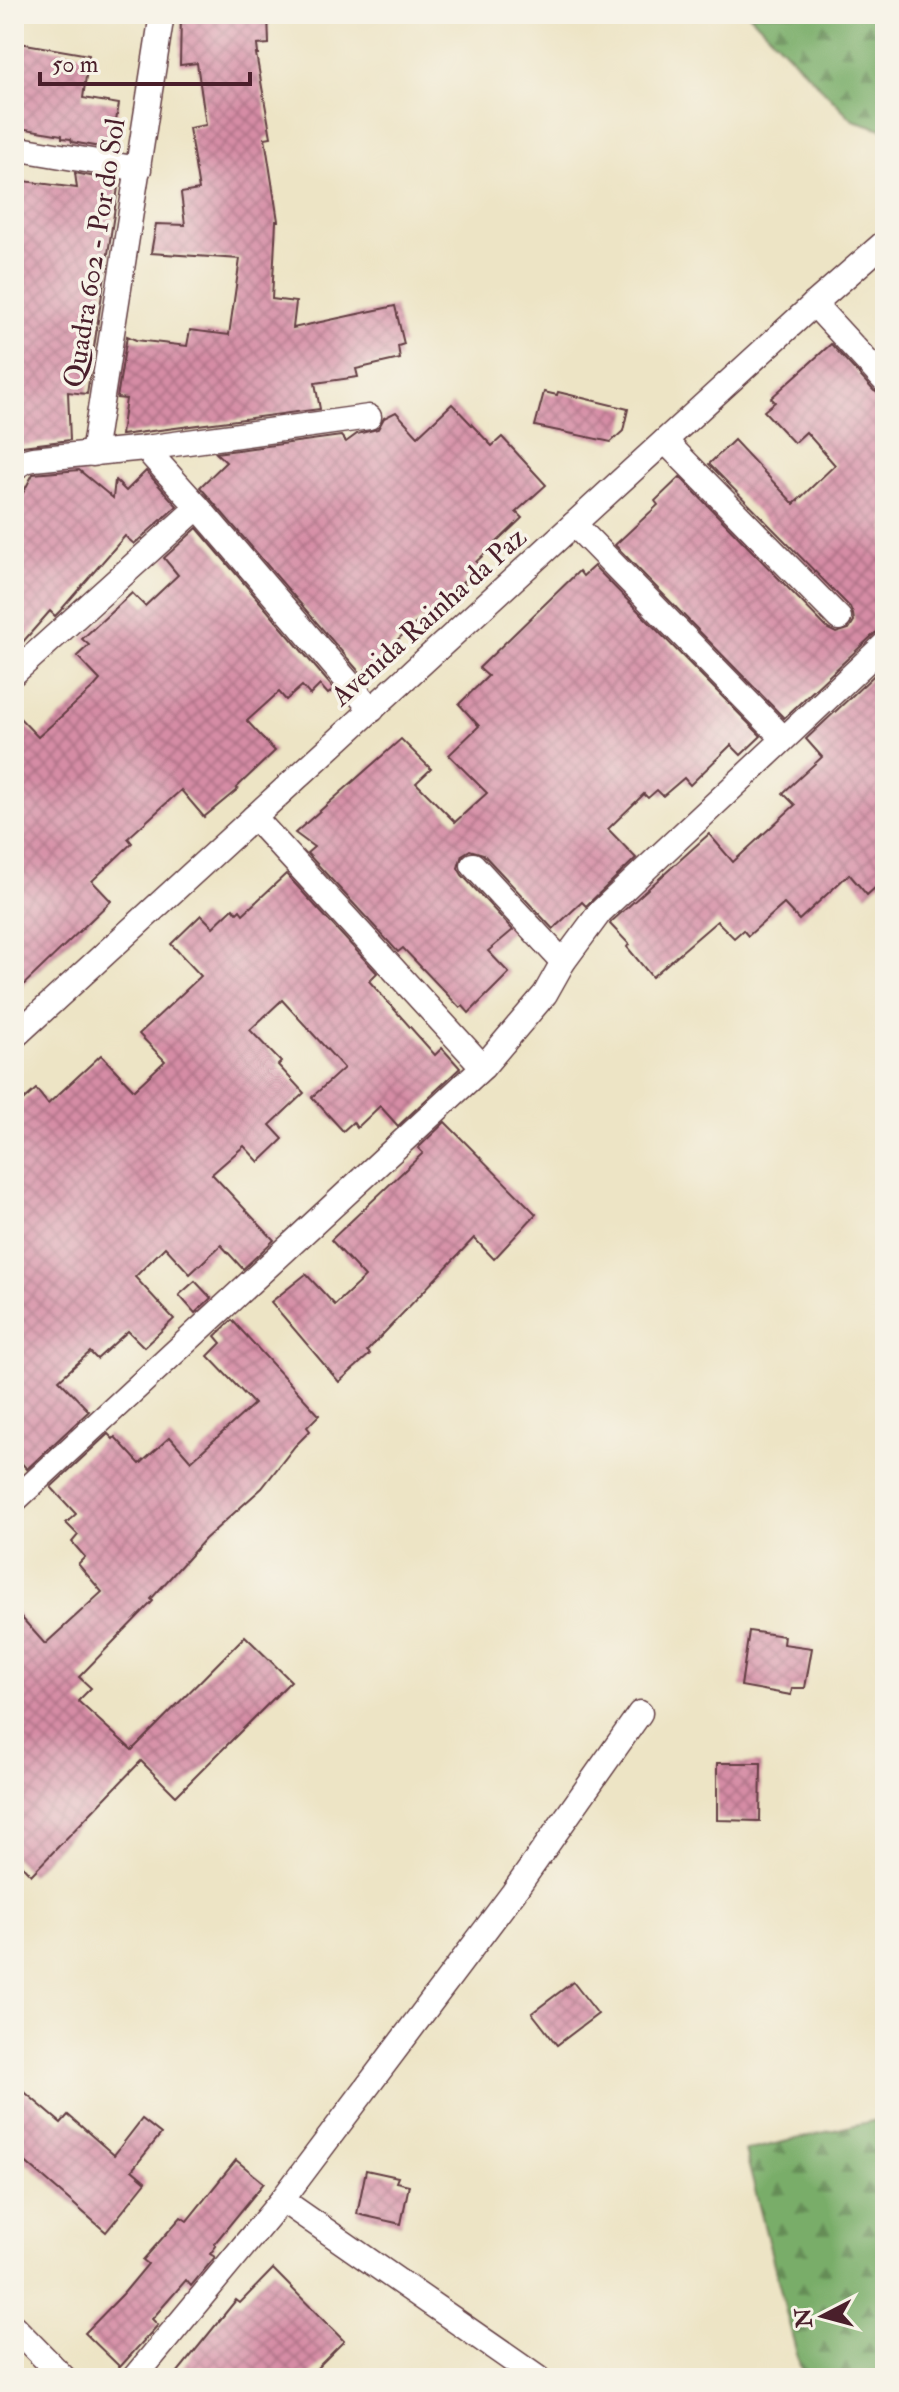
<svg xmlns="http://www.w3.org/2000/svg" width="899" height="2392" font-family="'IM FELL Double Pica',serif">
	<style>
		.forest { fill: url(#forest-firs); stroke: #62664a; stroke-width: 2 }
		.building { fill: url(#building-cross-hatch) }
		.lines { fill: none; stroke-linecap: round; stroke-linejoin: round }
		.street-casing { stroke: #623d42; stroke-width: 27 }
		.street { stroke: #fff; stroke-width: 24 }
		.labels { text-anchor: middle; dominant-baseline: central; stroke-width: 7; stroke-linejoin: round; paint-order: stroke }
		.street-label { font-size: 28px; fill: #4a1f2b; stroke: #f7f3e8 }
	</style>
	<defs>
		<pattern id="forest-firs" width="22" height="20" patternUnits="userSpaceOnUse" patternTransform="scale(2)"><rect width="22" height="20" fill="#79ad69"/><path d="M5 1l3.5 6h-7zM16 11l3.5 6h-7z" fill="#658c57"/></pattern>
		<pattern id="building-cross-hatch" width="8" height="8" patternUnits="userSpaceOnUse" patternTransform="scale(2)"><rect width="8" height="8" fill="#d58ca5"/><path d="M0 0l8 8M0 8l8-8" fill="none" stroke="#af7287"/></pattern>
	</defs>
	<rect width="100%" height="100%" fill="#f7f3e8"/>
	<filter id="ink" filterUnits="userSpaceOnUse"><feTurbulence type="fractalNoise" baseFrequency=".0125" numOctaves="2"/><feDisplacementMap in="SourceGraphic" scale="16" xChannelSelector="R" yChannelSelector="G"/><feConvolveMatrix kernelMatrix="1 2 1 2 8 2 1 2 1" color-interpolation-filters="sRGB"/></filter>
	<filter id="wash" filterUnits="userSpaceOnUse"><feTurbulence type="fractalNoise" baseFrequency=".006" numOctaves="4" result="noise"/><feDisplacementMap in="SourceGraphic" scale="32" xChannelSelector="R" yChannelSelector="G"/><feGaussianBlur stdDeviation="1.8" result="paint"/><feColorMatrix in="noise" values="0 0 0 0 0 0 0 0 0 0 0 0 0 0 0 0 0 1.4 0 .05"/><feComposite in="paint" operator="in"/></filter>
	<g filter="url(#wash)">
		<rect width="100%" height="100%" fill="#ede4c5"/>
		<g class="forest">
			<polygon points="749,14 885,14 885,130 853,120"/>
			<polygon points="885,2118 885,2378 803,2378 745,2151"/>
		</g>
		<g id="blocks">
			<g class="building">
				<polygon points="181,14 268,14 269,44 257,45 258,54 256,54 271,137 265,138 278,221 276,221 272,299 296,302 293,328 395,306 404,344 398,346 400,359 356,369 358,377 315,383 320,409 121,435 126,399 117,398 127,336 136,340 187,346 190,330 229,335 240,259 151,253 156,224 185,225 181,193 199,190 189,128 206,125 197,63 180,65"/>
				<polygon points="14,42 89,55 83,98 119,104 111,149 72,142 71,139 62,138 62,135 14,127"/>
				<polygon points="75,173 106,179 105,185 118,187 87,394 68,392 70,440 14,447 14,344 24,283 14,281 14,186 23,187 24,181 77,188"/>
				<polygon points="831,344 874,391 885,396 885,629 875,633 784,718 615,545 658,505 655,501 680,477 828,629 836,633 849,629 854,621 853,614 850,607 709,464 734,440 794,504 835,465 806,432 794,443 764,411 775,402 771,398"/>
				<polygon points="544,392 557,395 558,392 628,409 623,431 611,442 535,426"/>
				<polygon points="452,404 492,446 502,437 546,485 516,512 522,518 476,562 480,566 462,582 465,585 435,612 433,610 410,628 361,674 200,487 226,462 216,453 341,436 346,442 357,434 378,429 384,418 396,412 418,436"/>
				<polygon points="79,470 113,498 115,480 126,491 146,471 177,506 134,544 125,536 60,611 55,616 50,611 14,652 14,510 33,474"/>
				<polygon points="197,528 334,689 328,694 320,685 310,695 302,686 286,700 279,692 247,721 275,751 236,788 238,789 204,817 181,790 128,838 132,843 92,881 111,901 14,994 14,712 38,737 93,688 100,680 77,656 89,645 82,639 132,593 145,606 178,575 164,558"/>
				<polygon points="594,566 761,736 741,755 731,745 690,785 684,778 663,796 657,790 648,798 644,794 608,829 636,858 586,906 582,902 553,929 483,854 470,850 462,855 458,868 462,875 513,930 488,951 509,973 469,1013 463,1006 460,1008 403,948 398,952 307,853 314,847 295,833 401,739 431,769 416,783 455,822 487,793 449,755 479,726 459,704 488,676 479,668 579,571 583,576"/>
				<polygon points="885,665 885,879 867,895 849,874 799,920 784,904 748,936 743,930 734,938 717,921 652,977 627,947 629,944 610,924 611,922 709,834 733,862 795,805 783,793 822,757 806,739"/>
				<polygon points="286,874 377,973 369,981 435,1055 442,1048 460,1068 398,1126 380,1106 357,1128 353,1122 343,1131 312,1097 344,1068 282,1000 250,1030 281,1062 278,1065 304,1093 270,1125 283,1139 259,1162 244,1146 212,1174 274,1240 243,1269 221,1245 190,1274 165,1247 135,1277 174,1319 144,1347 128,1331 97,1359 90,1352 59,1380 89,1411 27,1469 14,1455 14,1109 36,1089 48,1104 101,1055 134,1090 165,1061 139,1034 201,976 171,944 201,915 213,927 233,908 237,913 240,910 243,914"/>
				<polygon points="445,1122 536,1214 494,1259 474,1238 367,1351 370,1354 339,1382 271,1302 306,1274 335,1305 365,1277 331,1240 423,1153 418,1148"/>
				<polygon points="195,1281 211,1298 195,1313 179,1295"/>
				<polygon points="232,1320 319,1415 307,1427 310,1431 295,1446 262,1488 205,1539 151,1599 153,1601 79,1677 91,1688 78,1701 132,1750 245,1636 291,1681 176,1796 141,1761 31,1875 14,1857 14,1609 45,1644 102,1592 78,1564 85,1557 72,1542 78,1535 66,1523 76,1514 51,1487 108,1434 113,1439 115,1437 140,1464 170,1437 191,1461 254,1404 208,1356 221,1343 215,1336"/>
				<polygon points="749,1631 784,1636 783,1644 812,1648 805,1688 792,1688 791,1695 741,1686"/>
				<polygon points="717,1763 761,1763 760,1821 717,1820"/>
				<polygon points="573,1982 598,2014 557,2045 532,2013"/>
				<polygon points="14,2083 61,2123 68,2115 114,2155 142,2119 161,2134 132,2170 146,2182 106,2232 14,2152"/>
				<polygon points="236,2160 264,2183 214,2244 216,2246 210,2254 215,2257 191,2286 186,2280 152,2319 158,2325 120,2367 85,2333 123,2294 148,2264 143,2260 181,2217 187,2221"/>
				<polygon points="366,2170 398,2177 396,2182 409,2185 401,2224 357,2214"/>
				<polygon points="273,2269 344,2341 307,2378 173,2378 236,2300 240,2303"/>
			</g>
		</g>
	</g>
	<g filter="url(#ink)">
		<use href="#blocks" fill-opacity="0" stroke="#623d42" stroke-width="2"/>
		<g class="lines">
			<defs>
				<g id="street">
					<polyline points="14,148 139,169"/>
					<polyline points="814,304 885,381"/>
					<polyline points="665,441 839,618"/>
					<polyline points="93,454 162,14"/>
					<polyline points="14,468 25,461 33,459 145,448 369,417"/>
					<polyline points="198,507 372,710"/>
					<polyline points="574,524 783,738"/>
					<polyline points="14,673 198,507 145,448"/>
					<polyline points="254,817 483,1067"/>
					<polyline points="473,865 563,962"/>
					<polyline points="14,1037 814,304 885,242"/>
					<polyline points="14,1501 483,1067 545,994 563,962 600,912 885,644"/>
					<polyline points="282,2200 538,2378"/>
					<polyline points="14,2327 64,2378"/>
					<polyline points="134,2378 282,2200 513,1893 640,1713"/>
				</g>
			</defs>
			<use href="#street" class="street-casing"/>
			<use href="#street" class="street"/>
		</g>
	</g>
	<g class="labels">
		<g class="street-label">
			<text transform="translate(95 253) rotate(-81)">Quadra 602 - Por do Sol</text>
			<text transform="translate(429 617) rotate(-42)">Avenida Rainha da Paz</text>
		</g>
	</g>
	<rect width="899" height="2392" fill="none" stroke="#f7f3e8" stroke-width="48"/>
	<g transform="translate(823 2316) rotate(264)" stroke="#f7f3e8" stroke-width="6" paint-order="stroke">
	<path d="M0-6L14 30L0 20L-14 30Z" fill="#4a1f2b"/>
	<text y="-12" font-size="22" font-weight="bold" text-anchor="middle" fill="#4a1f2b">N</text>
	</g>
	<path d="M40 72v12h210v-12" fill="none" stroke="#4a1f2b" stroke-width="4"/>
	<text x="52" y="72" font-size="24" fill="#4a1f2b" stroke="#f7f3e8" stroke-width="6" paint-order="stroke">50 m</text>
</svg>
